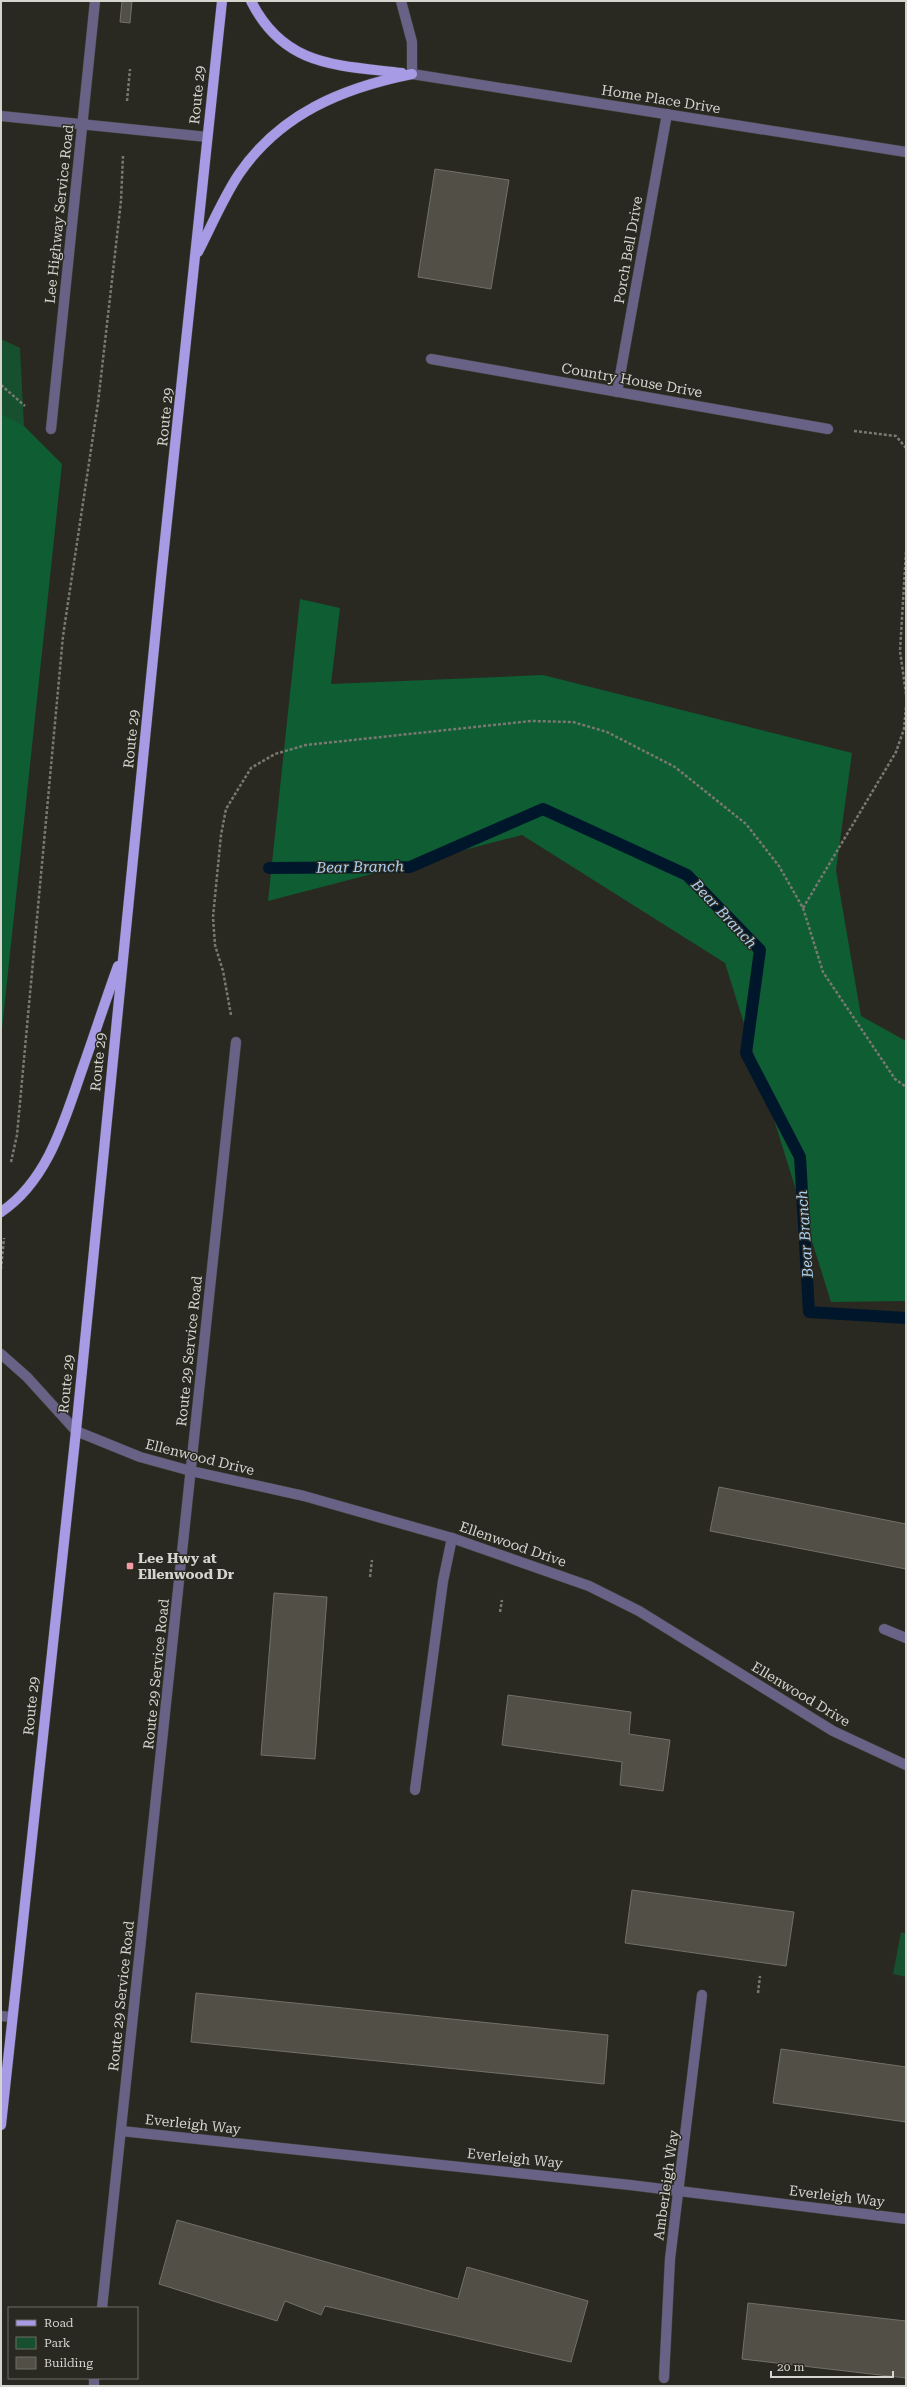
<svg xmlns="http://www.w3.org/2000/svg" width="907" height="2387" font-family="'Roboto Serif',serif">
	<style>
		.green { fill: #17502f }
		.forest { fill: #0e5d33 }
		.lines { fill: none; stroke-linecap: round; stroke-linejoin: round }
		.stream { stroke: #00172b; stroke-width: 12 }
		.building { fill: #514f46; stroke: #727067 }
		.minor-casing { stroke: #45443d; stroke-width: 11 }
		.major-casing { stroke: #45443d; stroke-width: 11 }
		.path { stroke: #797871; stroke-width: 2.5; stroke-dasharray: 3 2; stroke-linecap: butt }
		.minor { stroke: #686286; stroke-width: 10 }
		.major { stroke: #a79be5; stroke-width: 10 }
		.poi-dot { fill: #f49aa2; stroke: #2a2921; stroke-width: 1.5 }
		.labels { text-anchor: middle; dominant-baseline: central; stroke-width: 3; stroke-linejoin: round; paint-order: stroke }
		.street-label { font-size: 14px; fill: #d5d4cf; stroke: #2a2921 }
		.poi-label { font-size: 14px; font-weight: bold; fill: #d5d4cf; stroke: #2a2921; text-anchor: start }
		.water-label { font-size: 15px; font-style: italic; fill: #a9d0f1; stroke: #2a2921 }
	</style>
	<rect width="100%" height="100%" fill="#2a2921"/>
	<g class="green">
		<polygon points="1,339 20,348 24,426 1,656"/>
		<polygon points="901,1932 906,1934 906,1977 893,1974"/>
	</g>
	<g class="forest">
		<polygon points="1,414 24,426 62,464 1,1038"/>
		<polygon points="300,599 340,608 331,684 543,675 852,753 836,870 861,1016 906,1041 906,1301 831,1302 725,963 522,835 268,901"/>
	</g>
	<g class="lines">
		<polyline class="stream" points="269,868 410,867 543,809 687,875 760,950 746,1053 800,1157 809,1312 906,1318"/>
	</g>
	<g class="building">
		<polygon points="122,1 132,1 130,23 120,22"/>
		<polygon points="435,169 509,180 491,289 418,277"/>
		<polygon points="719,1487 906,1524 906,1569 710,1531"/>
		<polygon points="274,1593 327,1597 315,1759 261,1755"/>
		<polygon points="508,1695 631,1712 629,1734 670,1740 663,1791 620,1785 622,1762 502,1745"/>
		<polygon points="632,1890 794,1912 786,1966 625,1943"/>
		<polygon points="196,1993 608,2035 604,2084 191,2042"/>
		<polygon points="781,2049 906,2067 906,2122 773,2103"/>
		<polygon points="177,2220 458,2299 467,2267 588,2301 571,2362 325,2306 321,2315 285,2301 277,2321 159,2284"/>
		<polygon points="748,2303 906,2321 906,2378 742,2359"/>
	</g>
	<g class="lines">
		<defs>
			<g id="minor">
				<polyline points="401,1 412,42 412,74 906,152"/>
				<polyline points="1,116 207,137"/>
				<polyline points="431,359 828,429"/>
				<polyline points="617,392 667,114"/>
				<polyline points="51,429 95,1"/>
				<polyline points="1,1354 27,1377 76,1431 140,1457 191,1471 304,1496 452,1538 589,1586 639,1611 833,1731 906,1765"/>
				<polyline points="884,1629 906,1638"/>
				<polyline points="415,1790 443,1581 452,1538"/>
				<polyline points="1,2016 12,2017"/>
				<polyline points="121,2131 630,2185 906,2219"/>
				<polyline points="102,2308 236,1042"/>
				<polyline points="664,2378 670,2259 702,1995"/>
				<polyline points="94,2386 94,2378"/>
			</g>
			<g id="major">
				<path d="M251 1C284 67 337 65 402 73"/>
				<path d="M198 252C211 227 223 198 239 174 280 114 342 88 412 74"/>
				<path d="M1 1212C49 1180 65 1118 83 1067 95 1033 106 999 118 966"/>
				<polyline points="1,2125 76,1431 162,568 222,1"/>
			</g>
		</defs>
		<use href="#minor" class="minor-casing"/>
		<use href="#major" class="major-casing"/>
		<g class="path">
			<polyline points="127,101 130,69"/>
			<polyline points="1,385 25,406"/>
			<polyline points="854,431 896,436 906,448"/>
			<polyline points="906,552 900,651 906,694"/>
			<polyline points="803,908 896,752 904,729 906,707"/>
			<polyline points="231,1015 223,971 215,945 213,917 221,835 226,809 251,768 275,754 306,745 531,721 573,722 607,732 675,767 746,824 779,866 803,908 823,972 895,1079 906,1087"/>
			<polyline points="11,1162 17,1135 63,636 98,403 121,201 123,156"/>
			<polyline points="1,1269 4,1238"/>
			<polyline points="370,1577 372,1560"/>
			<polyline points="500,1612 502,1600"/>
			<polyline points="758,1993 760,1976"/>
		</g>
		<use href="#minor" class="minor"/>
		<use href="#major" class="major"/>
	</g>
	<rect class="poi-dot" x="126" y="1562" width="8" height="8" rx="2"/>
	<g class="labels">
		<g class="street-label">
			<text transform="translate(197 95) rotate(-84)">Route 29</text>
			<text transform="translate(661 99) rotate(9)">Home Place Drive</text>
			<text transform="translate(59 214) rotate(-84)">Lee Highway Service Road</text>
			<text transform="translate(628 250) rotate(-80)">Porch Bell Drive</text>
			<text transform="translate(632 380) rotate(10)">Country House Drive</text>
			<text transform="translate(165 417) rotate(-84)">Route 29</text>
			<text transform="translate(131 739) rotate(-84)">Route 29</text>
			<text transform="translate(98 1062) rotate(-84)">Route 29</text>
			<text transform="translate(189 1351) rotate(-84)">Route 29 Service Road</text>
			<text transform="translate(66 1384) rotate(-84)">Route 29</text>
			<text transform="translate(200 1457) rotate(14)">Ellenwood Drive</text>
			<text transform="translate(513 1544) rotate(19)">Ellenwood Drive</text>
			<text transform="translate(156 1674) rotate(-84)">Route 29 Service Road</text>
			<text transform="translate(801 1694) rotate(31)">Ellenwood Drive</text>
			<text transform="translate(31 1706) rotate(-84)">Route 29</text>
			<text transform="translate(121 1996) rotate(-84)">Route 29 Service Road</text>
			<text transform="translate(193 2124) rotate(6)">Everleigh Way</text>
			<text transform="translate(515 2158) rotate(6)">Everleigh Way</text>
			<text transform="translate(666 2185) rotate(-82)">Amberleigh Way</text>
			<text transform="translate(837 2196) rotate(7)">Everleigh Way</text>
		</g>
		<g class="poi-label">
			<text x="138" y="1558">Lee Hwy at<tspan x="138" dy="16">Ellenwood Dr</tspan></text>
		</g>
		<g class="water-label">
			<text transform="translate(360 867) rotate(-1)">Bear Branch</text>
			<text transform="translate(724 914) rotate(47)">Bear Branch</text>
			<text transform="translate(805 1234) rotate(-94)">Bear Branch</text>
		</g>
	</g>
	<rect width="907" height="2387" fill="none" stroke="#d5d4cf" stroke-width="4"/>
	<rect x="8" y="2307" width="130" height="72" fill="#2a2921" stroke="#6e6d67"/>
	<rect x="16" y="2320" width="20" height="6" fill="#a79be5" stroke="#6e6d67"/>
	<text x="44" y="2327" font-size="12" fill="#d5d4cf">Road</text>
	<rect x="16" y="2337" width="20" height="12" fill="#17502f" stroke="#6e6d67"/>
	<text x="44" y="2347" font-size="12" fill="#d5d4cf">Park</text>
	<rect x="16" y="2357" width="20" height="12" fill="#514f46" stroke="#6e6d67"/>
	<text x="44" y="2367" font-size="12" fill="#d5d4cf">Building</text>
	<path d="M771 2371v6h122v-6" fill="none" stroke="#d5d4cf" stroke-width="2"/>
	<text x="777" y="2371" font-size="12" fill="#d5d4cf" stroke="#2a2921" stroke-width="3" paint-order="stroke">20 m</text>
</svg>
